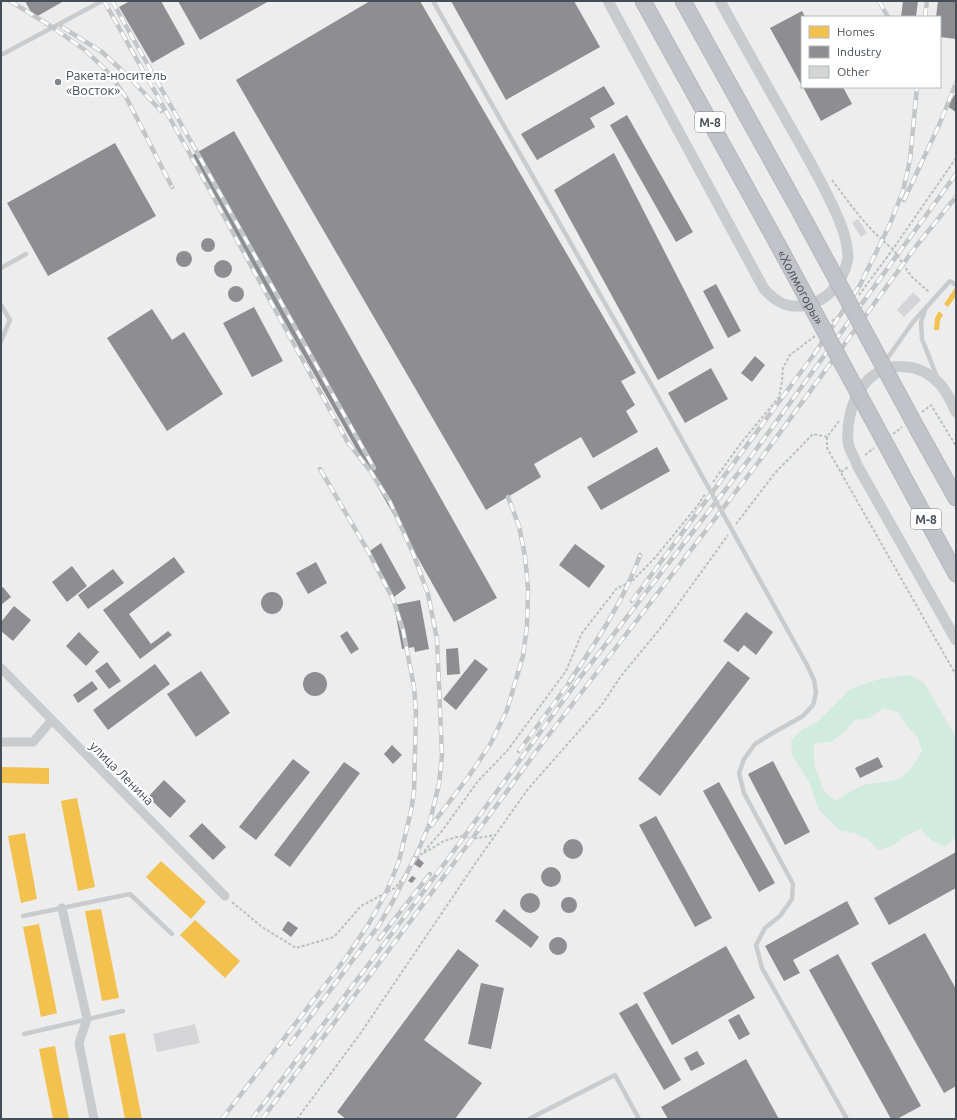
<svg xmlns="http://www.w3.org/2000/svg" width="957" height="1120" font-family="Ubuntu,sans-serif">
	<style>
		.green { fill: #d2ebdf; fill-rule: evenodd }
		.homes { fill: #f2c14e }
		.industry { fill: #8d8d92 }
		.building { fill: #d5d5d7 }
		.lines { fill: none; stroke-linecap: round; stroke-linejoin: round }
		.trunk-casing { stroke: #b3b6bc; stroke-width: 17 }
		.path { stroke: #b7c2bf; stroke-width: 2; stroke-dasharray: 3 2; stroke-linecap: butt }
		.service { stroke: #c9ccce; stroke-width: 4.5 }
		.minor { stroke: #c9ccce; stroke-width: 9 }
		.tertiary { stroke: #c9ccce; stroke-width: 11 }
		.trunk { stroke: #c0c3c7; stroke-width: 15 }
		.rail-casing { stroke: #c4c5c7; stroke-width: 4.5 }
		.rail { stroke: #fff; stroke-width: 3; stroke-dasharray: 9; stroke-linecap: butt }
		.trunk-bridge-casing { stroke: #b3b6bc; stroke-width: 17; stroke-linecap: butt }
		.service-bridge { stroke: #c9ccce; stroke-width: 4.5 }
		.trunk-bridge { stroke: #c0c3c7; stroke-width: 15 }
		.poi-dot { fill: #81868c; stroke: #fff; stroke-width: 1.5 }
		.labels { text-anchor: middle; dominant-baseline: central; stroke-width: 4; stroke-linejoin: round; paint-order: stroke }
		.shield { fill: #fff; stroke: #7e838a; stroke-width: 1 }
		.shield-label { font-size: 12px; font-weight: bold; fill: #464e58 }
		.poi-label { font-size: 13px; fill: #464e58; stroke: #fff; text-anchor: start }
		.street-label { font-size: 13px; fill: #464e58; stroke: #fff }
	</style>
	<rect width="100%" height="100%" fill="#eeeded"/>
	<path class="green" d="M910 675 924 683 956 737V837L945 847 931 840 920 829 906 836 894 845 879 850 868 840 855 833 840 831 819 810 809 782 792 755 791 740 803 729 817 722 850 689 879 679ZM883 708 898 712 907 726 917 736 922 751C914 764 907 779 890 781 880 783 871 782 862 786 853 789 844 796 835 801L824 791 814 764V743L831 742 844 732 855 720 870 718Z"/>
	<g class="homes">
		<polygon points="955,288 956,296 948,307 944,304"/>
		<polygon points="939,311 943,315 940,320 939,330 934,330 935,318"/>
		<polygon points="1,767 49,768 49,784 1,783"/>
		<polygon points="77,798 95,887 78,891 61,801"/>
		<polygon points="25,833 37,899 21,903 8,836"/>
		<polygon points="161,861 206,902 191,919 146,877"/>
		<polygon points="101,909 119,998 102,1001 85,911"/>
		<polygon points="195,920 240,961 225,978 180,935"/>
		<polygon points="39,924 57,1013 41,1017 23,927"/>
		<polygon points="125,1033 142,1119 125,1119 109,1036"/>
		<polygon points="55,1046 60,1074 69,1119 53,1119 39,1049"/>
	</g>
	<g class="industry">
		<polygon points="25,1 64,1 34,18"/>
		<polygon points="130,1 161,1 185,44 152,63 119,7"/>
		<polygon points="178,1 269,1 200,40"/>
		<polygon points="370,1 420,1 636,373 621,381 635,405 626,411 638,432 593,458 581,437 534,464 541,477 486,510 236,80"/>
		<polygon points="451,1 574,1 600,47 506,100"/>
		<polygon points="903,1 918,1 916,17 901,17"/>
		<polygon points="938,1 956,1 956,39 940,37 940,17 936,17"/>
		<polygon points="802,11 805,17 802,17 802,86 770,28"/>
		<polygon points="604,86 615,104 590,118 595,127 537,160 521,134"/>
		<polygon points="803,87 843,87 852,104 821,121"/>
		<polygon points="956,93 956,112 947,106"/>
		<polygon points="627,115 693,232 676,242 610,125"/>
		<polygon points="234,131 497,598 454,622 191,156"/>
		<polygon points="115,143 156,216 48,276 7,203"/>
		<polygon points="614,153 714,348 658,380 554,190"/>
		<circle cx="208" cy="245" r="7"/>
		<circle cx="184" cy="259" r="8"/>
		<circle cx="223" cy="269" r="9"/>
		<polygon points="716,284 741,331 728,338 703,291"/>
		<circle cx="236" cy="294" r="8"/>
		<polygon points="254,307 283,361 252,377 223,323"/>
		<polygon points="152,309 172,340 184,332 223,394 167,431 107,338"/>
		<polygon points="755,356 765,365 752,382 741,373"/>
		<polygon points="711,368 728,399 685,423 668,393"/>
		<polygon points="657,447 670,471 601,510 587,487"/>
		<polygon points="381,543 406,588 394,597 367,553"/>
		<polygon points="575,544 605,566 589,588 559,565"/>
		<polygon points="174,557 185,572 129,614 151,644 168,631 172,635 140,659 103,610"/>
		<polygon points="316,562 327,583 308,594 296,573"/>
		<polygon points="72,566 87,586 67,602 52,582"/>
		<polygon points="113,569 124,583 88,609 78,595"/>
		<polygon points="3,587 11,597 1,605 1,589"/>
		<circle cx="272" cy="603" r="11"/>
		<polygon points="420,600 429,649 415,652 414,647 402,649 394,605"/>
		<polygon points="14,606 31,620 13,641 1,631 1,622"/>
		<polygon points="746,612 773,632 756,655 744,645 738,652 723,641"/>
		<polygon points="347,631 359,649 351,654 340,636"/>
		<polygon points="79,632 99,652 86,666 66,646"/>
		<polygon points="458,648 460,674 447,675 446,649"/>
		<polygon points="475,659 488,669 456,710 443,699"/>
		<polygon points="728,661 750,678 660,796 638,779"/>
		<polygon points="107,662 121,681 109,689 95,671"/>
		<polygon points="155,664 170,684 108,730 93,710"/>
		<polygon points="201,671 230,713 196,737 167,694"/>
		<circle cx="315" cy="684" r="12"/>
		<polygon points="92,681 98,689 78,703 73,695"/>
		<polygon points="392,745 402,755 393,764 384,754"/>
		<polygon points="878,757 883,767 860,778 855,768"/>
		<polygon points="293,759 310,772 256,840 239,827"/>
		<polygon points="773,761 810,832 785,845 748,774"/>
		<polygon points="344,762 360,773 290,867 274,855"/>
		<polygon points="164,780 186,801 170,818 148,797"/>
		<polygon points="719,782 775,883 759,892 703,791"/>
		<polygon points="656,816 712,918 695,927 639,825"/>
		<polygon points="202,823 226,847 213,860 189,836"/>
		<circle cx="573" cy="849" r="10"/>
		<polygon points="956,852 956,888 889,925 874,898"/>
		<polygon points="418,858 424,863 420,868 414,864"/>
		<circle cx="551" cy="877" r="10"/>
		<polygon points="412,876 416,878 412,883 408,881"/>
		<circle cx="530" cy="903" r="10"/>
		<circle cx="569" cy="905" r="8"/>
		<polygon points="847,901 859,924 793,960 800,973 784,981 765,946"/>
		<polygon points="504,909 539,937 531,948 495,921"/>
		<polygon points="288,921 298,928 291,937 282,930"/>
		<polygon points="925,933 956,989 956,1086 944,1093 871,963"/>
		<circle cx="558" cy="946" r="9"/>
		<polygon points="726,946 755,998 672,1045 643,993"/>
		<polygon points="458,949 479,965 424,1040 482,1083 455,1119 346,1119 337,1112"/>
		<polygon points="838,954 921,1106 897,1119 891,1119 809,970"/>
		<polygon points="481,983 504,988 491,1049 468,1044"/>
		<polygon points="637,1003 681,1080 664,1090 619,1013"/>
		<polygon points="739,1014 750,1034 739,1040 728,1020"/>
		<polygon points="697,1051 705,1064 691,1071 684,1058"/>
		<polygon points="746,1059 779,1119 668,1119 661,1107"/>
	</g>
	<g class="building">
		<polygon points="858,219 867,233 861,237 852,223"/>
		<polygon points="913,292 921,300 904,317 897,310"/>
		<polygon points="195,1024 200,1043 157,1052 153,1034"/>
	</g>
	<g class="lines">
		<defs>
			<g id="trunk">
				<polyline points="643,1 777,243"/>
				<polyline points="683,1 800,212"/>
				<polyline points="919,432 956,498"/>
				<polyline points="896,463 956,574"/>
			</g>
		</defs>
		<use href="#trunk" class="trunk-casing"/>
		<g class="path">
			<path d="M832 180C851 205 868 230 893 249L956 158"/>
			<polyline points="859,295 893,249 911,276 930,293"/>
			<polyline points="832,321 841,314"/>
			<polyline points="922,412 931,405 956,446"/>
			<polyline points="893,434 902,427"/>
			<polyline points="827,437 827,448 956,675"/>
			<polyline points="865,455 874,448"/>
			<polyline points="841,472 848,467"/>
			<polyline points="713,482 741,443 779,397 782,381 783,368 790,355 815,336"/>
			<polyline points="736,524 775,473 813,434 827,437 839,421"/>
			<polyline points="424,853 444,841 457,837 464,836 472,839 495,835"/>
			<polyline points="232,902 262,927 296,948 334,937 361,906 395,888 412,865 442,831 478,781 507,751 566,671 582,633 617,588 631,582 654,559 698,505 705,494"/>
			<polyline points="297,1119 360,1034 477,861 528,789 601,706 621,676 663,625 728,535"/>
		</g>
		<g class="service">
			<polyline points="433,1 656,393"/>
			<polyline points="1,55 102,1"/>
			<polyline points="1,268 26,254"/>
			<polyline points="1,305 10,320 1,341"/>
			<polyline points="925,310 921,322 922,339 937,377"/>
			<polyline points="884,363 913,322 950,281 956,285"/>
			<polyline points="807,665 814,680 816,693 813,705 803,716 771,734 755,744 744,759 739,773 744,793 793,884 792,899 780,916 765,928 756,945 762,968 847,1119"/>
			<polyline points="23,916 130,894 172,934"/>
			<polyline points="24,1034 123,1011"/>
			<polyline points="529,1119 615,1075 639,1119"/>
		</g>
		<g class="minor">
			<polyline points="1,668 225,896"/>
			<polyline points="1,742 33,742 52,720"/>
			<polyline points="62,908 87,1019 79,1043 94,1119"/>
		</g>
		<g class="tertiary">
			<path d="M608 1 764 289C777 303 788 309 807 305 826 301 839 286 845 269 846 265 848 261 848 257 847 231 834 209 823 186 813 167 802 147 791 128 767 86 743 43 720 1"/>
			<path d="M956 412C952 403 946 390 939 383 930 374 920 368 907 367 865 361 845 407 848 442 849 450 855 458 857 465L956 640"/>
		</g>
		<use href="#trunk" class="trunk"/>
		<defs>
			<g id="rail">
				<polyline points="10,1 49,25 85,50 110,74 127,99 172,187"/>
				<polyline points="104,1 186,147 347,441 371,472 390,502 413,553 428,594 437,639 442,755 439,784 429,825 416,856"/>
				<polyline points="112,1 374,468"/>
				<polyline points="879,1 888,17"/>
				<polyline points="925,17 927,1"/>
				<polyline points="62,27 102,52 129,77 161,111"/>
				<polyline points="904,200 940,123 956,83"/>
				<polyline points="632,601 815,353 860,285 890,224 903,191 910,160 917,87"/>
				<path d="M569 682C595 644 625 599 640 555"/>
				<polyline points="519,751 572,679"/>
				<polyline points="431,826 469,776 491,743 507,710 523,656 527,626 528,589 525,556 519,526 508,497"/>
				<polyline points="379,939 430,874"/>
				<polyline points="290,1044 379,925 393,901 418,851"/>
				<polyline points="222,1119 345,959 368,925 386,893 399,861 411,811 414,792 416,713 414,687 403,630 393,599 368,551 320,469"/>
				<polyline points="252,1119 439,871 579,679 750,458 956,174"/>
				<polyline points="262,1119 472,839 538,749 757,464 917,245 956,197"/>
			</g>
		</defs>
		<use href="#rail" class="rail-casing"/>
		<use href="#rail" class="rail"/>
		<defs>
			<g id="trunk-bridge">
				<polyline points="800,212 919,432"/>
				<path id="s1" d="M777 243 896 463"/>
			</g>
		</defs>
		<use href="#trunk-bridge" class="trunk-bridge-casing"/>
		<polyline class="service-bridge" points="656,393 807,665"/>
		<use href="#trunk-bridge" class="trunk-bridge"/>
	</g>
	<circle class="poi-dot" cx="58" cy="82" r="4"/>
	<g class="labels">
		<g class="shield">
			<rect x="695" y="112" width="30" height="20" rx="3"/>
			<rect x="911" y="509" width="30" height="20" rx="3"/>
		</g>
		<g class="shield-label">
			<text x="710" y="122">М-8</text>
			<text x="926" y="519">М-8</text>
		</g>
		<g class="poi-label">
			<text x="66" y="75">Ракета-носитель<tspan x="66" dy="15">«Восток»</tspan></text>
		</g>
		<g class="street-label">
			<text stroke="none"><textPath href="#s1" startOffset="50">«Холмогоры»</textPath></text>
			<text transform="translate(122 773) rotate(45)">улица Ленина</text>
		</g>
	</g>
	<rect width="957" height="1120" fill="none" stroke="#464e58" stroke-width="4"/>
	<rect x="801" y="16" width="140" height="72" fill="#ffffff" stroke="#b5b8bc"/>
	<rect x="809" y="26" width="20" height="12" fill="#f2c14e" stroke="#b5b8bc"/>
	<text x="837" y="36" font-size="12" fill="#464e58">Homes</text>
	<rect x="809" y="46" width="20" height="12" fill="#8d8d92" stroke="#b5b8bc"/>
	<text x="837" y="56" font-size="12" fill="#464e58">Industry</text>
	<rect x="809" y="66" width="20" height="12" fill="#d5d5d7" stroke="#b5b8bc"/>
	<text x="837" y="76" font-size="12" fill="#464e58">Other</text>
</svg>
